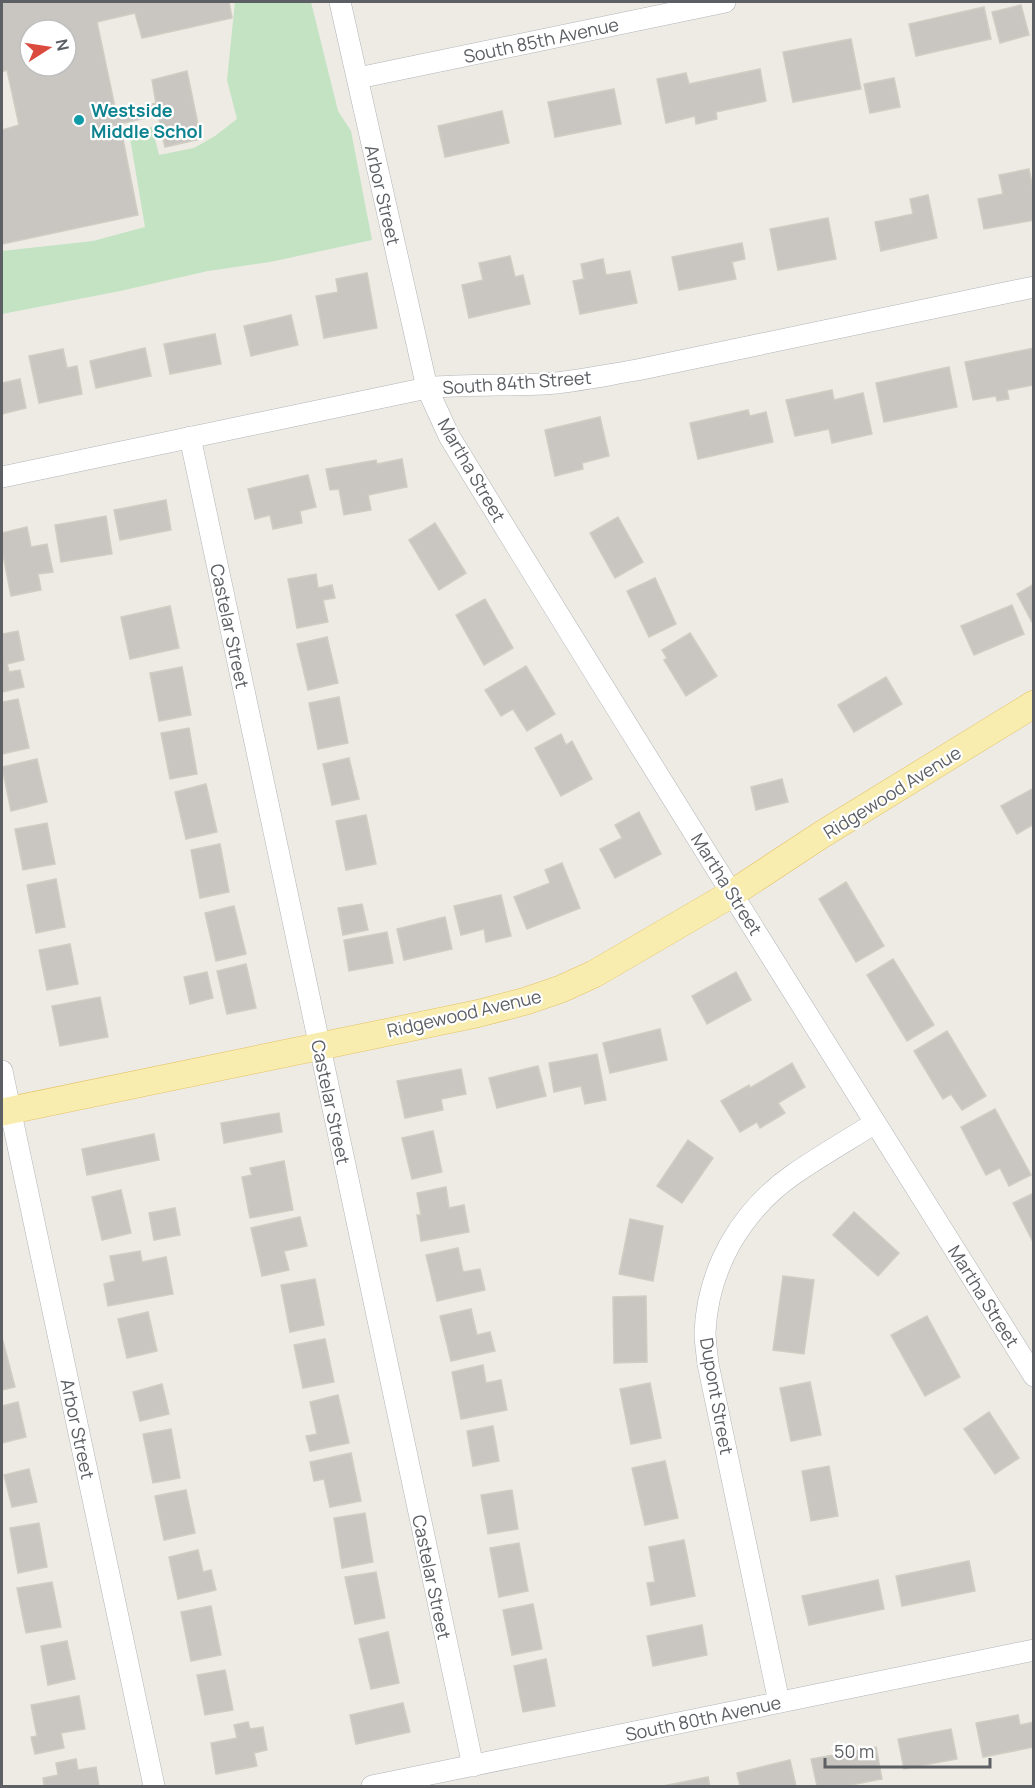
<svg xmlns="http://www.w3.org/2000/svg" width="1035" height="1788" font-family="Manrope,sans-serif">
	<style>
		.green { fill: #c3e3c3 }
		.building { fill: #c9c6c1; stroke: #d1cdc3; stroke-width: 1.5; fill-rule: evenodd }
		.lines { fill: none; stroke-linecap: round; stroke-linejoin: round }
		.minor-casing { stroke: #b2b4b8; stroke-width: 22 }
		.major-casing { stroke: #e5c266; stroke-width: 28 }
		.minor { stroke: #fff; stroke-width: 21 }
		.major { stroke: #f8edaf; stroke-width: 27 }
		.culture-dot { fill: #0f9aa8; stroke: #fff; stroke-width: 2 }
		.labels { text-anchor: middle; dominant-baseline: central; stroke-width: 4.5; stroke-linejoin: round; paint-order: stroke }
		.street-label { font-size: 18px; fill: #5c5f63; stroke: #fff }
		.culture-label { font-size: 18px; font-weight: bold; fill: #0d838f; stroke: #fff; text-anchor: start }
	</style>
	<rect width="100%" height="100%" fill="#edebe4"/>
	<polygon class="green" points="235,2 311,2 338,111 351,131 372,240 270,262 208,271 120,291 2,314 2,251 93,241 145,227 129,132 152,127 159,155 194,148 215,136 237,119 227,80"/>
	<g class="building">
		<path d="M2 2H229L232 18 142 38 135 13 97 22 116 112 156 103 152 80 187 71 201 139 165 147 158 115 120 124 138 215 2 244V130L19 125 7 70 2 72ZM30 30H66V66H30Z"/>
		<polygon points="1021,5 1029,35 1000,43 992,12"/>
		<polygon points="984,7 991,39 916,56 909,24"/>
		<polygon points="851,39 861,89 793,102 783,52"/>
		<polygon points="760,69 766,101 716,112 717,119 696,124 695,116 666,123 657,79 686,73 689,84"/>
		<polygon points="894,78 900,107 870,113 864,84"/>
		<polygon points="614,89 621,124 555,137 548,102"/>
		<polygon points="502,111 509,143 445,157 438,126"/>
		<polygon points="1029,169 1034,194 1034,220 984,229 978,199 1003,194 999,175"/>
		<polygon points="928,195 937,238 881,251 875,222 913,214 910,199"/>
		<polygon points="828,218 836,259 778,270 770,229"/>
		<polygon points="742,243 745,259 732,262 736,279 679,290 672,257"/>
		<polygon points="510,256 515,277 523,275 530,304 469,318 462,285 483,280 479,263"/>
		<polygon points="603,259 606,275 630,271 637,303 580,314 573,281 584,279 581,264"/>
		<polygon points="367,273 377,328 324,338 316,296 338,292 336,279"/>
		<polygon points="291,315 298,345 251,356 244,326"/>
		<polygon points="215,334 221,364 170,374 164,344"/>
		<polygon points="145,348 151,376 96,388 90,361"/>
		<polygon points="1034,348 1034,385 1007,390 1009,399 997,401 996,396 973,400 965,362"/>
		<polygon points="63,349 67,368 77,366 82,394 39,403 29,356"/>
		<polygon points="949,367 957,407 884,422 876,383"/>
		<polygon points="20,379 26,408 2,414 2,383"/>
		<polygon points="832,390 834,400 863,393 872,434 832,443 829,429 795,436 786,400"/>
		<polygon points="748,410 750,416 766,412 773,442 698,459 690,423"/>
		<polygon points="600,417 609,456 582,463 583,469 555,476 545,430"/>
		<polygon points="402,459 407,487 368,495 371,510 344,515 339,489 330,490 326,469 376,460 377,464"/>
		<polygon points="308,475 316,507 300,511 302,523 273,529 270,515 255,519 248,489"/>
		<polygon points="166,500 171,530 120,540 114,510"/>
		<polygon points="106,516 112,554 61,562 55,525"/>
		<polygon points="618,517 643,562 615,578 590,533"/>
		<polygon points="435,523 466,573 439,590 409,540"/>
		<polygon points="27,527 31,547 47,544 53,572 38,574 41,590 11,596 2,550 2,533"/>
		<polygon points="316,574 318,588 332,585 335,598 323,600 328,622 297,628 288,579"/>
		<polygon points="655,578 676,624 649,637 627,591"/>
		<polygon points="1034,584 1034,621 1032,622 1017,594"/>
		<polygon points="485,599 513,648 484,665 456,615"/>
		<polygon points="1012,605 1024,634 974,655 961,626"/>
		<polygon points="170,606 179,648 130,659 121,617"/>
		<polygon points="18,631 24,660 7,664 9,672 20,670 24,687 2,692 2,634"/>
		<polygon points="690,633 717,676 686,696 664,660 667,658 662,650"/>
		<polygon points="327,637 338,683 308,690 297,644"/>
		<polygon points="526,666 555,714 527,731 513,709 501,716 485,690"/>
		<polygon points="182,667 191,715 159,721 150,673"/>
		<polygon points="886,677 902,704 854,732 838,705"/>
		<polygon points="339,697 348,743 318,749 309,703"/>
		<polygon points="18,699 29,748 2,754 2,702"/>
		<polygon points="189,728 197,774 170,779 161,733"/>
		<polygon points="561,734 566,745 572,741 592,779 561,796 535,748"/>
		<polygon points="349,758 359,799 332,805 323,764"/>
		<polygon points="37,759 47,802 11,811 2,767"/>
		<polygon points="782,779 788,802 756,810 751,787"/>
		<polygon points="206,784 217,832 186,839 175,792"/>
		<polygon points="1034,788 1034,824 1017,834 1001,806"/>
		<polygon points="639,812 661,854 615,878 600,849 622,838 615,825"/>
		<polygon points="366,815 376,864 346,870 336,821"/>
		<polygon points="47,823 55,864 23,870 15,829"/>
		<polygon points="220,844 229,892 200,898 191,850"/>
		<polygon points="562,863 580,908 527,929 514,897 550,883 545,870"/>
		<polygon points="56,879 65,927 36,933 27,885"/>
		<polygon points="846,882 884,946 856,962 819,899"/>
		<polygon points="501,895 511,936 486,942 484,929 461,935 454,906"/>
		<polygon points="362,904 368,930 343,935 338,908"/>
		<polygon points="234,906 246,954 216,961 205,913"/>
		<polygon points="445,917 452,949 404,960 397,929"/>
		<polygon points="387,932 393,963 349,971 344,940"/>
		<polygon points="70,944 78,984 47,990 39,950"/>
		<polygon points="893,959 934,1025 907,1041 867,975"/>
		<polygon points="246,964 256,1008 227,1014 217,971"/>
		<polygon points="207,972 213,998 190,1004 184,977"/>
		<polygon points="736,972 751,1000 707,1024 692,996"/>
		<polygon points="100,997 108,1037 60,1046 52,1006"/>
		<polygon points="660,1029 667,1060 610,1073 603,1043"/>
		<polygon points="947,1031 986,1096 962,1110 951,1094 943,1099 914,1051"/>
		<polygon points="597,1054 606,1100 585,1104 581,1086 554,1092 549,1063"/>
		<polygon points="792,1063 805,1087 778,1103 785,1113 760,1128 757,1122 740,1132 721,1101 749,1085 750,1088"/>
		<polygon points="538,1066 546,1096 497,1108 489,1078"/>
		<polygon points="461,1069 466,1094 441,1099 443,1110 405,1118 397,1081"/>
		<polygon points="995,1109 1031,1175 1009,1186 1000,1168 986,1175 961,1127"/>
		<polygon points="279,1113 282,1132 224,1143 221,1123"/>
		<polygon points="433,1131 442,1172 412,1179 402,1138"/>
		<polygon points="154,1134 159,1160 87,1175 82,1149"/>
		<polygon points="688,1140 713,1158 682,1203 657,1186"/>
		<polygon points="284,1161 293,1210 250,1218 242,1177 252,1175 250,1168"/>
		<polygon points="446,1187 449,1208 464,1205 469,1232 421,1241 417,1215 421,1215 417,1193"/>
		<polygon points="121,1190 131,1233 102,1240 92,1197"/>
		<polygon points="1034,1193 1034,1244 1013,1203"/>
		<polygon points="175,1208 180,1235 154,1240 149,1213"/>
		<polygon points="854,1212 899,1253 878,1276 833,1235"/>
		<polygon points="300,1217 307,1246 284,1251 289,1270 262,1276 251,1228"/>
		<polygon points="630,1219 663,1226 653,1281 619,1274"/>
		<polygon points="458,1248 463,1272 480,1269 485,1290 437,1301 426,1255"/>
		<polygon points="140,1251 142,1262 166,1257 173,1294 108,1306 104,1284 115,1281 110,1256"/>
		<polygon points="783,1276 814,1280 804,1354 773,1350"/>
		<polygon points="315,1279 324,1325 290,1332 281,1285"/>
		<polygon points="646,1296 647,1362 614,1363 613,1297"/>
		<polygon points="471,1309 477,1335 490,1332 495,1351 451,1361 440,1316"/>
		<polygon points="148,1312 157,1351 127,1358 118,1319"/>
		<polygon points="927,1316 960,1377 925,1396 891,1335"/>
		<polygon points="325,1339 334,1382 303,1388 294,1345"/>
		<polygon points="3,1341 15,1387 2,1390 2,1342"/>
		<polygon points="483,1365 486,1383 501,1380 507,1410 461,1419 452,1372"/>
		<polygon points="810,1382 821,1435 791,1441 780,1388"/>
		<polygon points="650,1383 661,1438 631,1444 620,1389"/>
		<polygon points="162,1384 169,1414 140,1421 133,1392"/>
		<polygon points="338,1395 349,1443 310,1451 306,1436 317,1434 310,1402"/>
		<polygon points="18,1402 26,1437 2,1443 2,1406"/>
		<polygon points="989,1412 1019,1458 995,1474 964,1429"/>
		<polygon points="493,1426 499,1461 473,1466 467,1431"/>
		<polygon points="171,1429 180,1478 153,1483 143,1434"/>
		<polygon points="351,1453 361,1501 330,1507 324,1479 314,1481 310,1462"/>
		<polygon points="665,1461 678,1518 645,1525 632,1468"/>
		<polygon points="829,1466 838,1516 811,1521 802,1471"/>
		<polygon points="29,1469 37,1502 12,1507 4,1475"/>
		<polygon points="186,1490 195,1533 164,1540 155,1496"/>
		<polygon points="512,1490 518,1529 488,1534 481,1495"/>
		<polygon points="365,1513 373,1562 342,1568 334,1518"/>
		<polygon points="39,1523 47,1567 18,1573 10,1528"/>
		<polygon points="684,1540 695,1596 651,1605 647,1583 655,1582 649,1547"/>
		<polygon points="519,1543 528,1591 499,1597 490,1548"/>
		<polygon points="198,1550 203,1572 211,1570 216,1590 178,1599 169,1557"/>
		<polygon points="969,1561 975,1591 902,1606 896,1576"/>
		<polygon points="376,1572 385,1618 355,1624 345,1577"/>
		<polygon points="878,1580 884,1609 809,1625 802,1596"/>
		<polygon points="52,1582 61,1627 26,1633 17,1588"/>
		<polygon points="533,1604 542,1649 512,1655 503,1610"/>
		<polygon points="211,1606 221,1655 191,1661 181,1612"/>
		<polygon points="702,1625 707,1655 653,1666 647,1636"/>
		<polygon points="388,1632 399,1683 371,1689 359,1639"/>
		<polygon points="67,1641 75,1679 48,1685 41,1646"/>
		<polygon points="546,1659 555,1706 523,1712 514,1666"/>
		<polygon points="225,1670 233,1710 205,1715 197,1675"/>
		<polygon points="79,1696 85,1729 61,1733 64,1748 35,1754 31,1737 37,1736 31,1705"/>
		<polygon points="403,1703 410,1732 356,1744 350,1715"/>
		<polygon points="1018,1715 1020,1725 1034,1722 1034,1747 983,1757 976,1723"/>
		<polygon points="248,1722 250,1729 263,1727 267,1750 254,1753 257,1766 216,1774 211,1743 237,1738 234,1725"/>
		<polygon points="951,1729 957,1759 904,1769 898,1739"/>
		<polygon points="876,1747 882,1779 846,1786 817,1786 811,1759"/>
		<polygon points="76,1759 78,1770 96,1767 99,1786 44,1786 43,1778 58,1775 56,1763"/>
		<polygon points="790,1760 796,1786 740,1786 737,1773"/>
		<polygon points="708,1777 710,1786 663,1786"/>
	</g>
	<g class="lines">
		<defs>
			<g id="minor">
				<path d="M340 2 427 388 449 436C641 751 838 1063 1034 1376"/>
				<polyline points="358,78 725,2"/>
				<polyline points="190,437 473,1766"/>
				<path d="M2 477 427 388C466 384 505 386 544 384 575 382 606 375 637 370L1034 287"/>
				<polyline points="2,1071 154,1786"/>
				<path d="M779 1702 708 1364C707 1354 705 1342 705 1332 708 1268 741 1211 794 1174 820 1156 848 1140 875 1123"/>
				<polyline points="372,1786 1034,1650"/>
			</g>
			<polyline id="major" points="2,1112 476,1014 526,1001 561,989 594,974 733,893 821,835 1034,704"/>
		</defs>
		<use href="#minor" class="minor-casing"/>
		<use href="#major" class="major-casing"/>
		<use href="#minor" class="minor"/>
		<use href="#major" class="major"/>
	</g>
	<circle class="culture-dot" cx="79" cy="120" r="6"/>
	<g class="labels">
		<g class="street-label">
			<text transform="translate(541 40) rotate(-12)">South 85th Avenue</text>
			<text transform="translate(383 195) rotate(77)">Arbor Street</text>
			<text transform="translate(517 382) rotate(-4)">South 84th Street</text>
			<text transform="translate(472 470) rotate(60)">Martha Street</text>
			<text transform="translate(230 626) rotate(78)">Castelar Street</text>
			<text transform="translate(892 792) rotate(-32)">Ridgewood Avenue</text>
			<text transform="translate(727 884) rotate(58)">Martha Street</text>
			<text transform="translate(464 1013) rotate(-13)">Ridgewood Avenue</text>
			<text transform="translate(331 1102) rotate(78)">Castelar Street</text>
			<text transform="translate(984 1296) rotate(58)">Martha Street</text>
			<text transform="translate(717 1396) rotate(80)">Dupont Street</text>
			<text transform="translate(78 1429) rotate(78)">Arbor Street</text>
			<text transform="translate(432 1577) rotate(78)">Castelar Street</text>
			<text transform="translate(703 1718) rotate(-12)">South 80th Avenue</text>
		</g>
		<g class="culture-label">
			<text x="91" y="110">Westside<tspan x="91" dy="21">Middle Schol</tspan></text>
		</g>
	</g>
	<rect width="1035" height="1788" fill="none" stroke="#5c5f63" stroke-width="6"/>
	<g transform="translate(48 48) rotate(78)"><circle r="28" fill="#ffffff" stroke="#bebfc1" stroke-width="1.5"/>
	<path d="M0-4.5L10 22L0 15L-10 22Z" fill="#da4b3e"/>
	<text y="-9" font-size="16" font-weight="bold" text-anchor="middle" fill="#5c5f63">N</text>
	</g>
	<path d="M825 1758v9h165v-9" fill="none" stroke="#5c5f63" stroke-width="3"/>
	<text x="834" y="1758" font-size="18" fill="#5c5f63" stroke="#ffffff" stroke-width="4.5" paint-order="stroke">50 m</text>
</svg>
